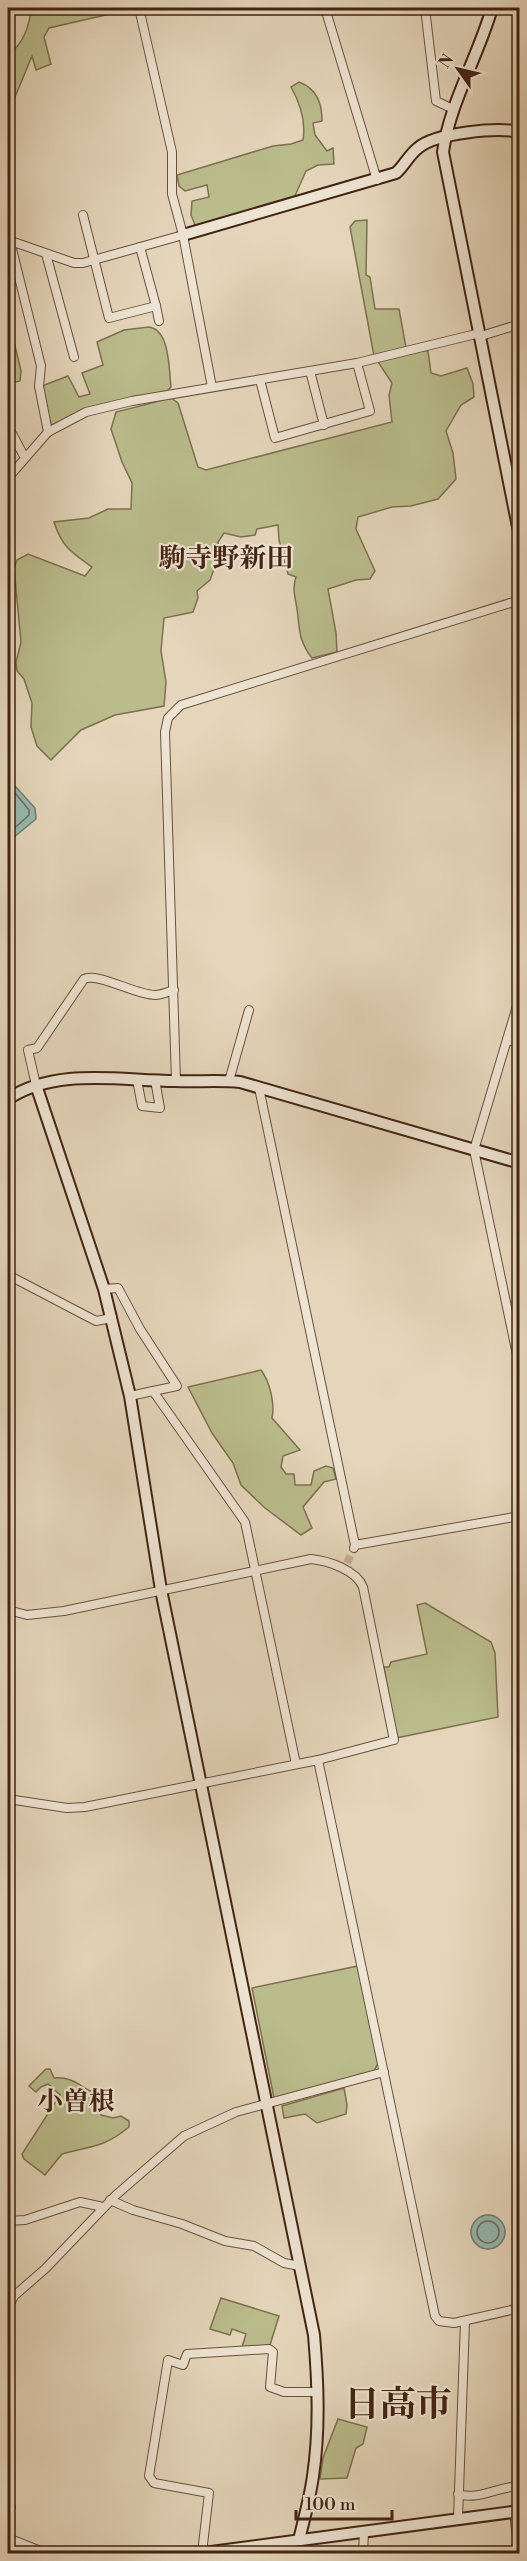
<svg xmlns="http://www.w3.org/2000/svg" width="527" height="2561" font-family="'Libre Bodoni','Noto Serif JP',serif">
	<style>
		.green { fill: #babc8c; stroke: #7e7050; stroke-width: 1.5 }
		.water { fill: #96b9af; stroke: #747d71; stroke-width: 1.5 }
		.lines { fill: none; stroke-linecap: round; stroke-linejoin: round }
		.shore { stroke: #6c6e61; stroke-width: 1.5 }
		.street-tunnel { stroke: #c4b299; stroke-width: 8; stroke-dasharray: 8 4; stroke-linecap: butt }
		.street-casing { stroke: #6b503d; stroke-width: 10 }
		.secondary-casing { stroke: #422313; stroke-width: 14 }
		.street { stroke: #eee4d3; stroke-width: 8 }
		.secondary { stroke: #eee4d3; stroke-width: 10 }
		.labels { text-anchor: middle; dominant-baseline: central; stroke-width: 4.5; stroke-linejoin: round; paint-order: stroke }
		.neighbourhood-label { font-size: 26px; font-weight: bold; fill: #422313; stroke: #eee4d3 }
		.quarter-label { font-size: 27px; font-weight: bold; fill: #422313; stroke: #eee4d3 }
		.town-label { font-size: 36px; font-weight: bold; fill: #422313; stroke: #eee4d3 }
	</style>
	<rect width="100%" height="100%" fill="#e5d6bb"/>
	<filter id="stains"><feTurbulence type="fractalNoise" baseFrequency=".00333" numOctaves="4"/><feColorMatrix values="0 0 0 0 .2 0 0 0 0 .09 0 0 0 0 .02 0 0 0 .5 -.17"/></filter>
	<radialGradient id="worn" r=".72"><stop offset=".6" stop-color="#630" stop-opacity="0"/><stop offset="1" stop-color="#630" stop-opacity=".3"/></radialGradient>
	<g class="green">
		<path d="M31 8H136L49 28 44 37 51 64 36 70 32 56 8 114V54C23 46 30 24 31 8Z"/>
		<path d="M299 82C317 89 322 103 322 121L313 123 315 135 327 151 333 148 334 164 318 165 306 171 294 198 213 223 195 225 191 215 192 201 209 197 207 185 185 191 179 186 177 175 273 146 291 144 303 140C306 122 300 103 291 87Z"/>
		<path d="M367 220 366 275 370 277 375 309H399L407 353 419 350 428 351 431 373 441 376 467 368 473 384 474 397 461 405 446 431 453 453 456 479 438 499 411 506 392 507 358 517 356 529 375 571 370 579 356 580 328 589 336 633 337 652 312 658C298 640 300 630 297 609 295 596 292 589 296 577L288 574 279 540 278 525 257 529 255 535 241 537 224 533 218 542 221 567 214 569 210 580 197 591 198 598 193 612 164 618 161 651 166 682 164 706 115 715 81 730 51 760 37 746 31 727 32 703 24 679 17 671 16 662 21 642 14 568 17 560 28 554 85 576 92 567C71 552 62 547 54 522L89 518 108 509H131L132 483 122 462 111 429 116 412 171 398 178 403 198 467 206 470 392 422 389 395 392 383 374 356 350 227 355 221Z"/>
		<polygon points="8,316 21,371 20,381 8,384"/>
		<path d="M149 327C170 330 169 370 171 387L166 392 87 408 51 426 42 386 68 376 79 397 90 394 82 373 103 365 97 342 124 330Z"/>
		<path d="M261 1370C270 1382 275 1404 272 1418L300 1450 283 1456 281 1467 286 1474H294L295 1485H311L314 1471 326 1466 333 1468 336 1479 324 1482 303 1507 312 1528 301 1535 265 1508 241 1485 233 1463 212 1433 188 1387Z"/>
		<polygon points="425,1603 491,1642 495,1653 498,1717 396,1738 384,1667 389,1667 391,1662 427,1654 417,1605"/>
		<polygon points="358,1966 379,2061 374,2071 274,2098 252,1988"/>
		<path d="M46 2069H50L54 2078C79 2076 83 2094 102 2093L104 2100 97 2106 101 2115 113 2118 121 2116 129 2121V2127C102 2149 92 2145 62 2154L45 2175 24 2159 22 2154 60 2095 48 2084 41 2087 36 2092 29 2086Z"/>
		<polygon points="344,2088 347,2105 346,2114 317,2123 305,2114 284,2118 282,2106"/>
		<polygon points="221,2298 279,2316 270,2345 242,2347 246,2334 232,2329 230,2335 210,2329"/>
		<polygon points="338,2419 367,2427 363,2444 356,2448 347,2478 320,2479 323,2458"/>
	</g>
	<g class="water">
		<polygon points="15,786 35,808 36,819 8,842 8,789"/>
		<circle cx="488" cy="2232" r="17"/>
	</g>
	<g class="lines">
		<g class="shore">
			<polyline points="8,794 16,794 29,810 29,815 8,834"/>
			<circle cx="488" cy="2232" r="11"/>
		</g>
		<polyline class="street-tunnel" points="347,1563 354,1548"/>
		<defs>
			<g id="street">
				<polyline points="139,8 172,152 172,194 183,235 212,387"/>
				<polyline points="325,8 377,180"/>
				<polyline points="425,8 436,101 453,109"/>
				<polyline points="83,215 109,318 156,306 140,247"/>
				<polyline points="8,240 74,263 83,263 183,235"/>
				<polyline points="10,241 41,366 39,386 48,432"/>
				<polyline points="46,254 74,357"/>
				<polyline points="8,303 8,307"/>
				<polyline points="156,306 159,321"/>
				<polyline points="481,336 520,324"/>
				<polyline points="310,371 324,425"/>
				<polyline points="260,380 275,438 370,411 357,363"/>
				<polyline points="8,426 25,458"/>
				<polyline points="8,478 48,432 86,412 132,401 357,363 480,333"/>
				<polyline points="520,996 474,1150 520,1369"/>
				<polyline points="507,1040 520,1043"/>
				<polyline points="137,1080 142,1106 160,1108 155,1080"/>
				<polyline points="176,1081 165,732 168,718 181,705 520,600"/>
				<polyline points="229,1081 249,1010"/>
				<path d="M36 1085 28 1050 37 1048 84 979C97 972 136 995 155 995 161 995 168 992 174 990"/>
				<polyline points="259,1088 355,1545 354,1548"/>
				<polyline points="8,1275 96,1321 112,1318"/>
				<polyline points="104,1289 118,1288 140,1329 177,1386 153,1391"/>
				<polyline points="130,1396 153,1391 245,1522 296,1764"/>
				<polyline points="355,1545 520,1516"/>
				<path d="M8 1610 27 1615 64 1611 311 1559C329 1561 356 1570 363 1587L394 1740 318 1760"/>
				<polyline points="8,1799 67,1808 85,1807 318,1760 435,2316 439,2321 454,2323 520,2308"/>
				<polyline points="110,2200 133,2210 182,2224 225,2241 254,2246 284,2263 300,2266"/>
				<polyline points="8,2221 25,2220 80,2202 103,2207"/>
				<polyline points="8,2307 14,2296 45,2269 116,2195 184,2136 236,2112 384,2072"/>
				<path d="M458 2494C478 2501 499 2486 520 2486"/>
				<polyline points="8,2512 11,2507"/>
				<polyline points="458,2519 465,2321"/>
				<polyline points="8,2538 48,2554"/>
				<polyline points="202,2553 209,2493 154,2483 149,2476 168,2360 183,2365 187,2354 269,2349 273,2352 270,2387 284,2392 318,2392"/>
				<polyline points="273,2554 275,2544"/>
				<polyline points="363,2554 364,2532"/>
				<polyline points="519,2554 515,2521 520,2497"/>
			</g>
			<g id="secondary">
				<path d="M492 8C478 57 450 102 443 152L520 537"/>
				<path d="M183 235 396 173C404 166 409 155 418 148 435 133 497 127 520 132"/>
				<path d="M36 1085 104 1289 130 1396 161 1590 314 2335C318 2382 320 2429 313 2476 310 2498 304 2519 299 2540"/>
				<path d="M8 1099C56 1067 121 1081 175 1081 197 1082 218 1080 240 1082L520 1163"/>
				<polyline points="196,2554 520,2511"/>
			</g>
		</defs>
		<use href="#street" class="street-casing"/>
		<use href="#secondary" class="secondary-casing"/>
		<use href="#street" class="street"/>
		<use href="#secondary" class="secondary"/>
	</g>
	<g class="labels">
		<g class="neighbourhood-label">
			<text x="76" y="2102">小曽根</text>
		</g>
		<g class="quarter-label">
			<text x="226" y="559">駒寺野新田</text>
		</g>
		<g class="town-label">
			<text x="398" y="2405">日高市</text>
		</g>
	</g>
	<rect width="527" height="2561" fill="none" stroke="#e5d6bb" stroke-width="30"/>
	<rect x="9" y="9" width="509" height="2543" fill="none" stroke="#422313" stroke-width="3"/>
	<rect x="15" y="15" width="497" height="2531" fill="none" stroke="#422313" stroke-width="1.5"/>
	<g transform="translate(458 69) rotate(304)" stroke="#eee4d3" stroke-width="4.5" paint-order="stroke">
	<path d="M0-4.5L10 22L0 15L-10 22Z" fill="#422313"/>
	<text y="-9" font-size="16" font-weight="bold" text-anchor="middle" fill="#422313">N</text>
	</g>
	<path d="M296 2510v9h96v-9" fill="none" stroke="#422313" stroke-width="3"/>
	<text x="305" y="2510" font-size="18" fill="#422313" stroke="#eee4d3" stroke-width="4.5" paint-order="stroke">100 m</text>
	<rect width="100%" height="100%" filter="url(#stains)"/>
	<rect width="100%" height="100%" fill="url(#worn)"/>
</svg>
